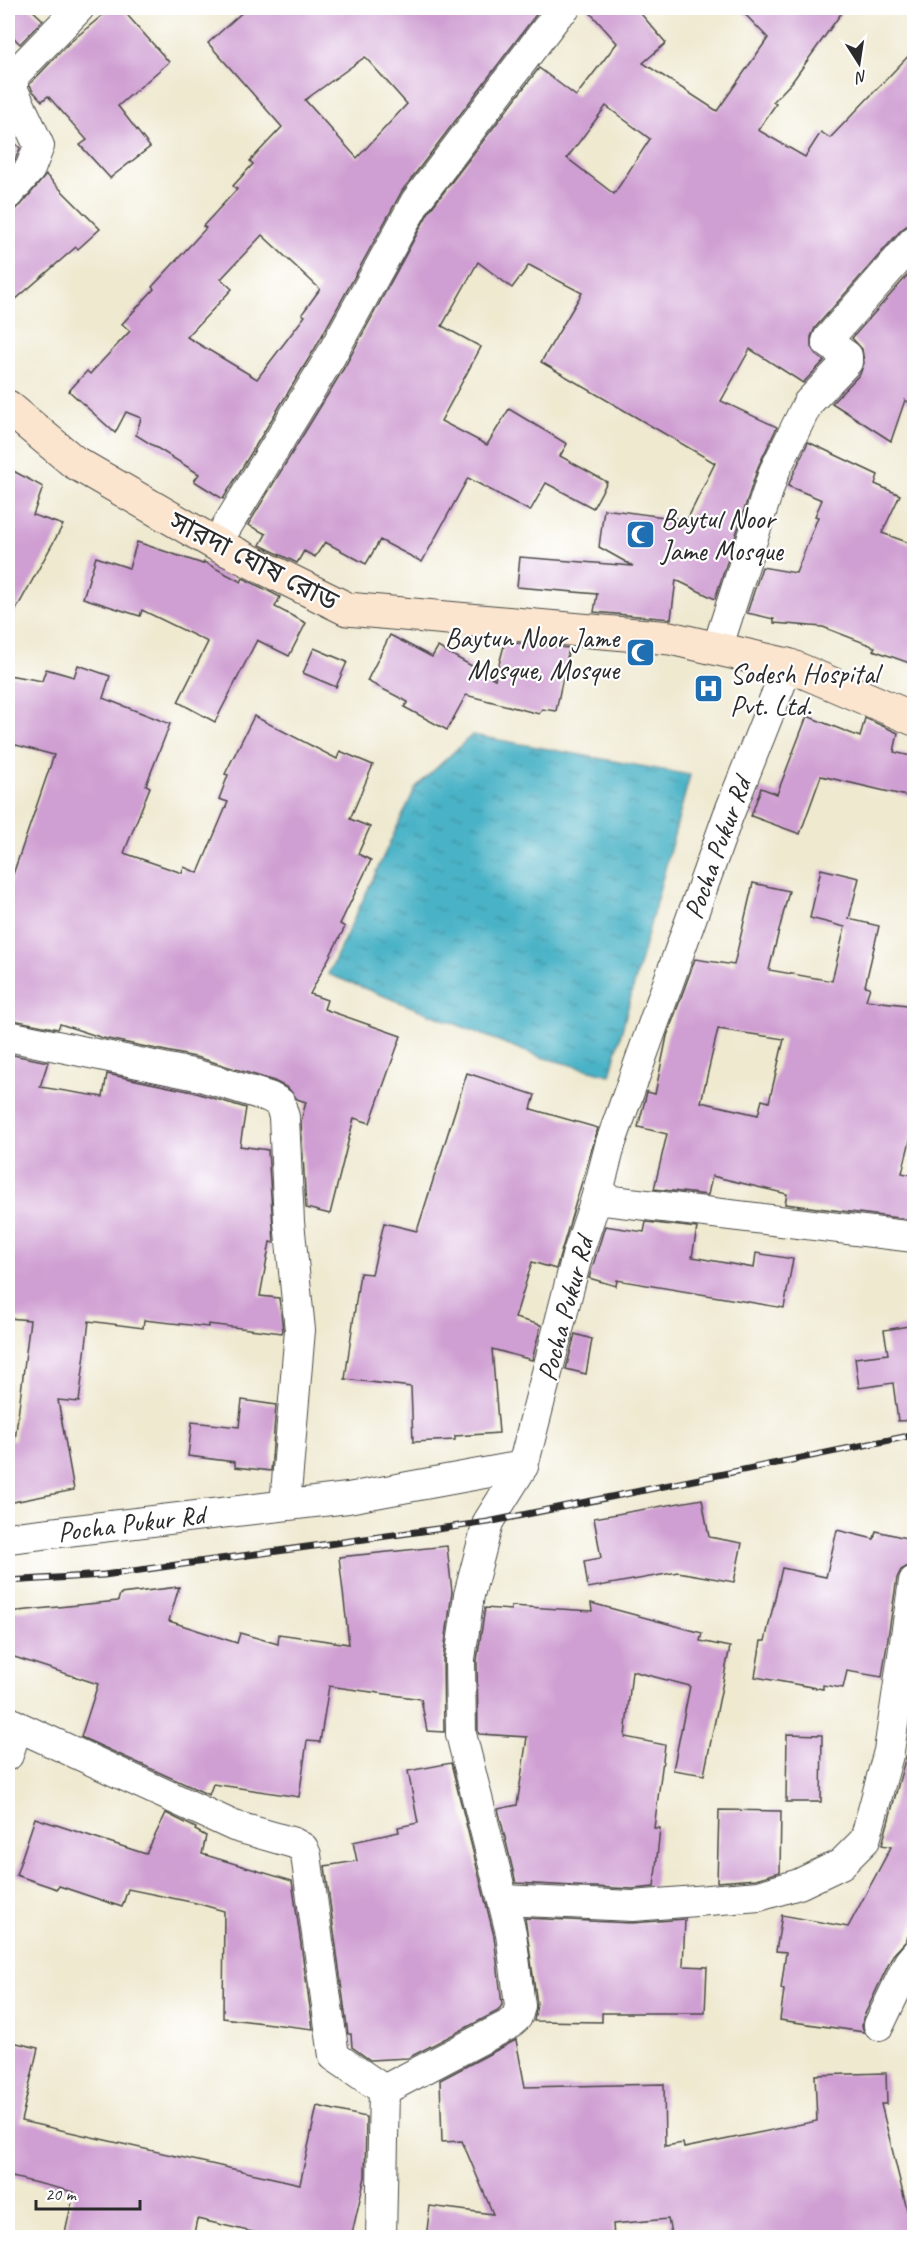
<svg xmlns="http://www.w3.org/2000/svg" width="922" height="2245" font-family="Caveat,'Noto Sans Bengali',sans-serif">
	<style>
		.water { fill: url(#water-ripples); stroke: #3a6e78; stroke-width: 1.5 }
		.building { fill: #cf9ed2; fill-rule: evenodd }
		.lines { fill: none; stroke-linecap: round; stroke-linejoin: round }
		.minor-casing { stroke: #484844; stroke-width: 32 }
		.secondary-casing { stroke: #484844; stroke-width: 35 }
		.minor { stroke: #fff; stroke-width: 30 }
		.secondary { stroke: #fbe5cf; stroke-width: 33 }
		.rail-casing { stroke: #2b2b2b; stroke-width: 7 }
		.rail { stroke: #fff; stroke-width: 4.5; stroke-dasharray: 14; stroke-linecap: butt }
		.labels { text-anchor: middle; dominant-baseline: central; stroke-width: 4.5; stroke-linejoin: round; paint-order: stroke }
		.poi-label { font-size: 28px; fill: #2b2b2b; stroke: #fff; text-anchor: start }
		.street-label { font-size: 28px; fill: #2b2b2b; stroke: #fff }
	</style>
	<defs>
		<pattern id="water-ripples" width="26" height="14" patternUnits="userSpaceOnUse" patternTransform="scale(1.5)"><rect width="26" height="14" fill="#48b2c6"/><path d="M2 4q2-2 4 0t4 0M15 11q2-2 4 0t4 0" fill="none" stroke="#3c91a1"/></pattern>
	</defs>
	<rect width="100%" height="100%" fill="#fff"/>
	<filter id="ink" filterUnits="userSpaceOnUse"><feTurbulence type="fractalNoise" baseFrequency=".0167" numOctaves="2"/><feDisplacementMap in="SourceGraphic" scale="12" xChannelSelector="R" yChannelSelector="G"/><feConvolveMatrix kernelMatrix="1 2 1 2 8 2 1 2 1" color-interpolation-filters="sRGB"/></filter>
	<filter id="wash" filterUnits="userSpaceOnUse"><feTurbulence type="fractalNoise" baseFrequency=".008" numOctaves="4" result="noise"/><feDisplacementMap in="SourceGraphic" scale="24" xChannelSelector="R" yChannelSelector="G"/><feGaussianBlur stdDeviation="1.35" result="paint"/><feColorMatrix in="noise" values="0 0 0 0 0 0 0 0 0 0 0 0 0 0 0 0 0 1.4 0 .05"/><feComposite in="paint" operator="in"/></filter>
	<g filter="url(#wash)">
		<rect width="100%" height="100%" fill="#efe9d0"/>
		<polygon class="water" points="472,735 690,775 610,1075 537,1056 328,974 416,787"/>
		<g id="blocks">
			<g class="building">
				<polygon points="8,8 30,8 43,20 20,44 8,32"/>
				<polygon points="111,8 121,8 169,62 118,106 150,147 110,178 80,145 87,140 48,96 42,101 32,90 30,84 68,44"/>
				<path d="M247 8H541L402 191 314 350 223 499 194 481 199 474 136 435 141 418 126 412 115 433 69 391 87 371 90 374 130 331 122 324 154 289 152 287 206 228 203 226 237 189 233 186 253 164 250 161 282 127 208 43ZM365 57 407 104 357 158 305 100ZM262 235 320 289 302 314 305 316 257 379 187 337 232 289 221 279Z"/>
				<path d="M586 8H636L666 43 643 63 717 111 768 38 739 8H845L792 82 773 102 776 104 758 130 805 157 821 132 830 138 915 49V224L908 225 901 230 815 328 811 337V347L817 356 824 361 803 383 750 349 721 401 777 427 758 467 715 599 676 580 671 619 594 612 597 594 517 587 520 557 633 566 599 547 604 509 687 520 715 463 541 362 582 293 529 265 512 288 478 262 442 326 481 347 441 421 487 445 509 409 567 444 560 456 607 482 593 508 546 483 530 511 468 478 422 562 380 540 366 564 325 542 315 557 304 551 297 563 260 545 266 534 248 525 344 368 430 210 539 68 576 96 617 43ZM606 106 650 139 614 194 567 158Z"/>
				<polygon points="8,136 20,148 15,160 8,168"/>
				<polygon points="46,175 100,229 78,249 76,247 8,306 8,211 14,210 21,205"/>
				<polygon points="915,267 915,406 905,400 891,441 832,403 860,374 864,363 862,349 852,338"/>
				<polygon points="808,442 878,475 875,484 900,495 882,533 915,545 915,665 873,650 875,647 823,627 774,623 774,619 747,613 762,567 796,573 818,517 815,516 822,500 788,486"/>
				<polygon points="8,468 43,487 33,515 63,525 8,624"/>
				<polygon points="137,542 203,564 204,562 241,582 243,578 280,597 275,607 306,623 289,656 257,640 215,722 178,702 208,642 142,610 140,616 83,598 96,557 129,568"/>
				<polygon points="390,635 432,657 438,647 495,679 505,642 569,648 556,711 542,709 539,714 466,695 447,730 404,707 408,702 367,681"/>
				<polygon points="314,648 347,662 336,687 303,673"/>
				<polygon points="78,665 110,676 103,698 170,724 146,785 150,787 124,853 182,873 184,867 198,873 228,802 219,799 228,775 225,774 254,716 337,759 340,751 373,765 350,819 370,827 358,854 371,860 340,924 345,927 310,994 327,1000 324,1009 401,1036 370,1123 354,1118 330,1214 306,1208 301,1121 306,1102 297,1099 288,1088 274,1081 200,1058 103,1038 60,1024 58,1029 8,1019 8,889 54,755 8,743 8,675 42,681 46,669 74,677"/>
				<polygon points="807,716 860,737 865,718 898,733 894,752 915,757 915,798 821,776 800,834 751,816 761,788 777,794"/>
				<path d="M821 869 859 878 849 919 879 926 865 986 870 987 866 1000 915 1006V1120L902 1173 915 1176V1220L785 1204 787 1194 712 1176 708 1195 654 1189 667 1134 638 1127 647 1092 655 1094 667 1036 695 959 734 965 753 883 789 891 769 970 832 981 845 927 810 918ZM718 1029 784 1039 769 1102 762 1100 758 1115 701 1102Z"/>
				<polygon points="8,1054 48,1062 40,1087 103,1097 107,1074 193,1092 246,1108 240,1146 268,1150 274,1243 270,1242 260,1296 279,1298 283,1330 282,1333 208,1324 208,1327 144,1320 143,1328 89,1321 79,1402 58,1400 74,1490 8,1503 8,1441 15,1440 30,1320 8,1318"/>
				<polygon points="467,1073 535,1095 531,1109 598,1128 556,1269 532,1262 515,1318 541,1325 532,1360 492,1349 499,1433 455,1436 455,1440 413,1442 411,1387 345,1379 360,1273 372,1274 384,1223 417,1231"/>
				<polygon points="646,1222 697,1228 692,1257 754,1268 756,1253 793,1259 784,1308 617,1280 616,1286 589,1278 605,1226 644,1232"/>
				<polygon points="915,1325 915,1420 898,1421 893,1383 859,1388 855,1358 888,1354 884,1330"/>
				<polygon points="575,1334 592,1339 586,1374 566,1369"/>
				<polygon points="242,1400 276,1405 271,1471 235,1467 235,1462 188,1456 192,1422 239,1427"/>
				<polygon points="702,1499 709,1537 742,1543 734,1582 678,1572 588,1588 584,1561 601,1558 594,1518"/>
				<polygon points="837,1530 874,1539 876,1531 915,1540 910,1565 901,1570 897,1578 882,1677 847,1671 843,1688 823,1685 823,1689 755,1677 761,1641 765,1641 782,1568 826,1577"/>
				<polygon points="447,1546 452,1592 443,1659 444,1732 427,1731 421,1699 329,1686 320,1742 307,1741 299,1797 213,1784 209,1795 81,1737 98,1684 8,1655 8,1612 118,1601 120,1594 179,1587 169,1621 237,1643 240,1633 278,1644 279,1634 349,1644 339,1557"/>
				<polygon points="591,1603 702,1633 700,1641 730,1647 704,1775 673,1770 690,1686 632,1671 625,1737 665,1745 654,1828 660,1828 654,1887 633,1889 516,1883 498,1809 517,1805 527,1737 479,1734 478,1732 477,1660 485,1608 511,1610 511,1606 592,1611"/>
				<polygon points="787,1734 822,1735 821,1802 786,1802"/>
				<polygon points="906,1756 915,1757 915,1920 906,1941 893,1955 863,2018 862,2026 864,2032 780,2020 784,1990 781,1989 786,1952 776,1951 782,1915 848,1927 891,1847 882,1845"/>
				<polygon points="451,1763 494,1936 502,2005 498,2011 408,2058 370,2060 352,2047 351,2034 348,2034 325,1866 357,1861 353,1842 399,1832 398,1827 418,1823 408,1771"/>
				<polygon points="719,1810 781,1811 780,1872 756,1879 717,1882"/>
				<polygon points="166,1813 196,1828 195,1830 206,1836 202,1854 292,1881 313,2029 223,2018 224,1911 196,1903 128,1889 122,1907 59,1886 57,1889 16,1875 35,1818 146,1854"/>
				<polygon points="525,1918 632,1923 685,1919 683,1966 707,1967 705,2013 602,2013 602,2022 534,2021 537,2004"/>
				<polygon points="516,2040 525,2087 664,2084 665,2146 683,2143 684,2148 817,2121 815,2075 886,2073 887,2104 881,2104 914,2238 672,2238 668,2219 613,2224 614,2238 426,2238 430,2206 493,2214 462,2141 442,2142 440,2080"/>
				<polygon points="8,2041 38,2048 21,2121 300,2184 317,2106 366,2117 365,2177 351,2238 278,2238 197,2219 193,2238 64,2238 74,2192 8,2176"/>
			</g>
		</g>
	</g>
	<g filter="url(#ink)">
		<use href="#blocks" fill-opacity="0" stroke="#484844" stroke-width="1.5"/>
		<g class="lines">
			<defs>
				<g id="minor">
					<polyline points="8,194 30,169 39,146 13,90 13,81 16,73 79,8"/>
					<polyline points="216,544 329,359 416,201 558,14 565,8"/>
					<polyline points="717,649 774,472 808,403 847,362 847,356 827,342 828,339 914,241"/>
					<polyline points="8,1036 197,1075 269,1097 280,1103 284,1117 289,1222 300,1330 285,1505"/>
					<polyline points="596,1199 914,1237"/>
					<polyline points="8,1538 348,1498 523,1466"/>
					<polyline points="8,1721 17,1726 8,1755"/>
					<polyline points="17,1726 234,1826 294,1843 303,1848 306,1855 334,2056 384,2090"/>
					<polyline points="503,1900 633,1906 759,1896 799,1884 841,1864 865,1840 889,1751 914,1581"/>
					<polyline points="879,2025 909,1962 914,1956"/>
					<polyline points="381,2238 384,2090 508,2025 517,2017 520,2006 511,1933 461,1734 460,1659 469,1595 488,1522 523,1466 577,1256 596,1199 611,1142 728,816 788,665"/>
				</g>
				<polyline id="secondary" points="8,407 74,462 216,544 347,609 670,638 788,665 914,719"/>
			</defs>
			<use href="#minor" class="minor-casing"/>
			<use href="#secondary" class="secondary-casing"/>
			<use href="#minor" class="minor"/>
			<use href="#secondary" class="secondary"/>
			<defs>
				<polyline id="rail" points="8,1581 104,1575 488,1522 914,1435"/>
			</defs>
			<use href="#rail" class="rail-casing"/>
			<use href="#rail" class="rail"/>
		</g>
	</g>
	<defs>
		<symbol id="mosque-square" viewBox="-11 -11 22 22"><rect x="-9" y="-9" width="18" height="18" rx="4" fill="#1f6fb2" stroke="#fff"/><path d="M3.5-4.9A6 6 0 1 0 3.5 4.9A5 5 0 1 1 3.5-4.9Z" fill="#fff"/></symbol>
		<symbol id="hospital-square" viewBox="-11 -11 22 22"><rect x="-9" y="-9" width="18" height="18" rx="4" fill="#1f6fb2" stroke="#fff"/><path d="M-5-5h3v3.5h4V-5h3V5h-3V1.5h-4V5h-3Z" fill="#fff"/></symbol>
	</defs>
	<g fill-rule="evenodd">
		<use href="#mosque-square" x="624" y="518" width="33" height="33"/>
		<use href="#mosque-square" x="624" y="636" width="33" height="33"/>
		<use href="#hospital-square" x="692" y="672" width="33" height="33"/>
	</g>
	<g class="labels">
		<g class="poi-label">
			<text x="661" y="518">Baytul Noor<tspan x="661" dy="32">Jame Mosque</tspan></text>
			<text x="619" y="637" text-anchor="end">Baytun Noor Jame<tspan x="619" dy="32">Mosque, Mosque</tspan></text>
			<text x="730" y="673">Sodesh Hospital<tspan x="730" dy="32">Pvt. Ltd.</tspan></text>
		</g>
		<g class="street-label">
			<text transform="translate(254 561) rotate(27)">সারদা ঘোষ রোড</text>
			<text transform="translate(717 848) rotate(-70)">Pocha Pukur Rd</text>
			<text transform="translate(565 1309) rotate(-75)">Pocha Pukur Rd</text>
			<text transform="translate(131 1523) rotate(-7)">Pocha Pukur Rd</text>
		</g>
	</g>
	<rect width="922" height="2245" fill="none" stroke="#fff" stroke-width="30"/>
	<g transform="translate(859 63) rotate(168)" stroke="#ffffff" stroke-width="4.5" paint-order="stroke">
	<path d="M0-4.5L10 22L0 15L-10 22Z" fill="#2b2b2b"/>
	<text y="-9" font-size="16" font-weight="bold" text-anchor="middle" fill="#2b2b2b">N</text>
	</g>
	<path d="M36 2200v9h104v-9" fill="none" stroke="#2b2b2b" stroke-width="3"/>
	<text x="45" y="2200" font-size="18" fill="#2b2b2b" stroke="#ffffff" stroke-width="4.5" paint-order="stroke">20 m</text>
</svg>
